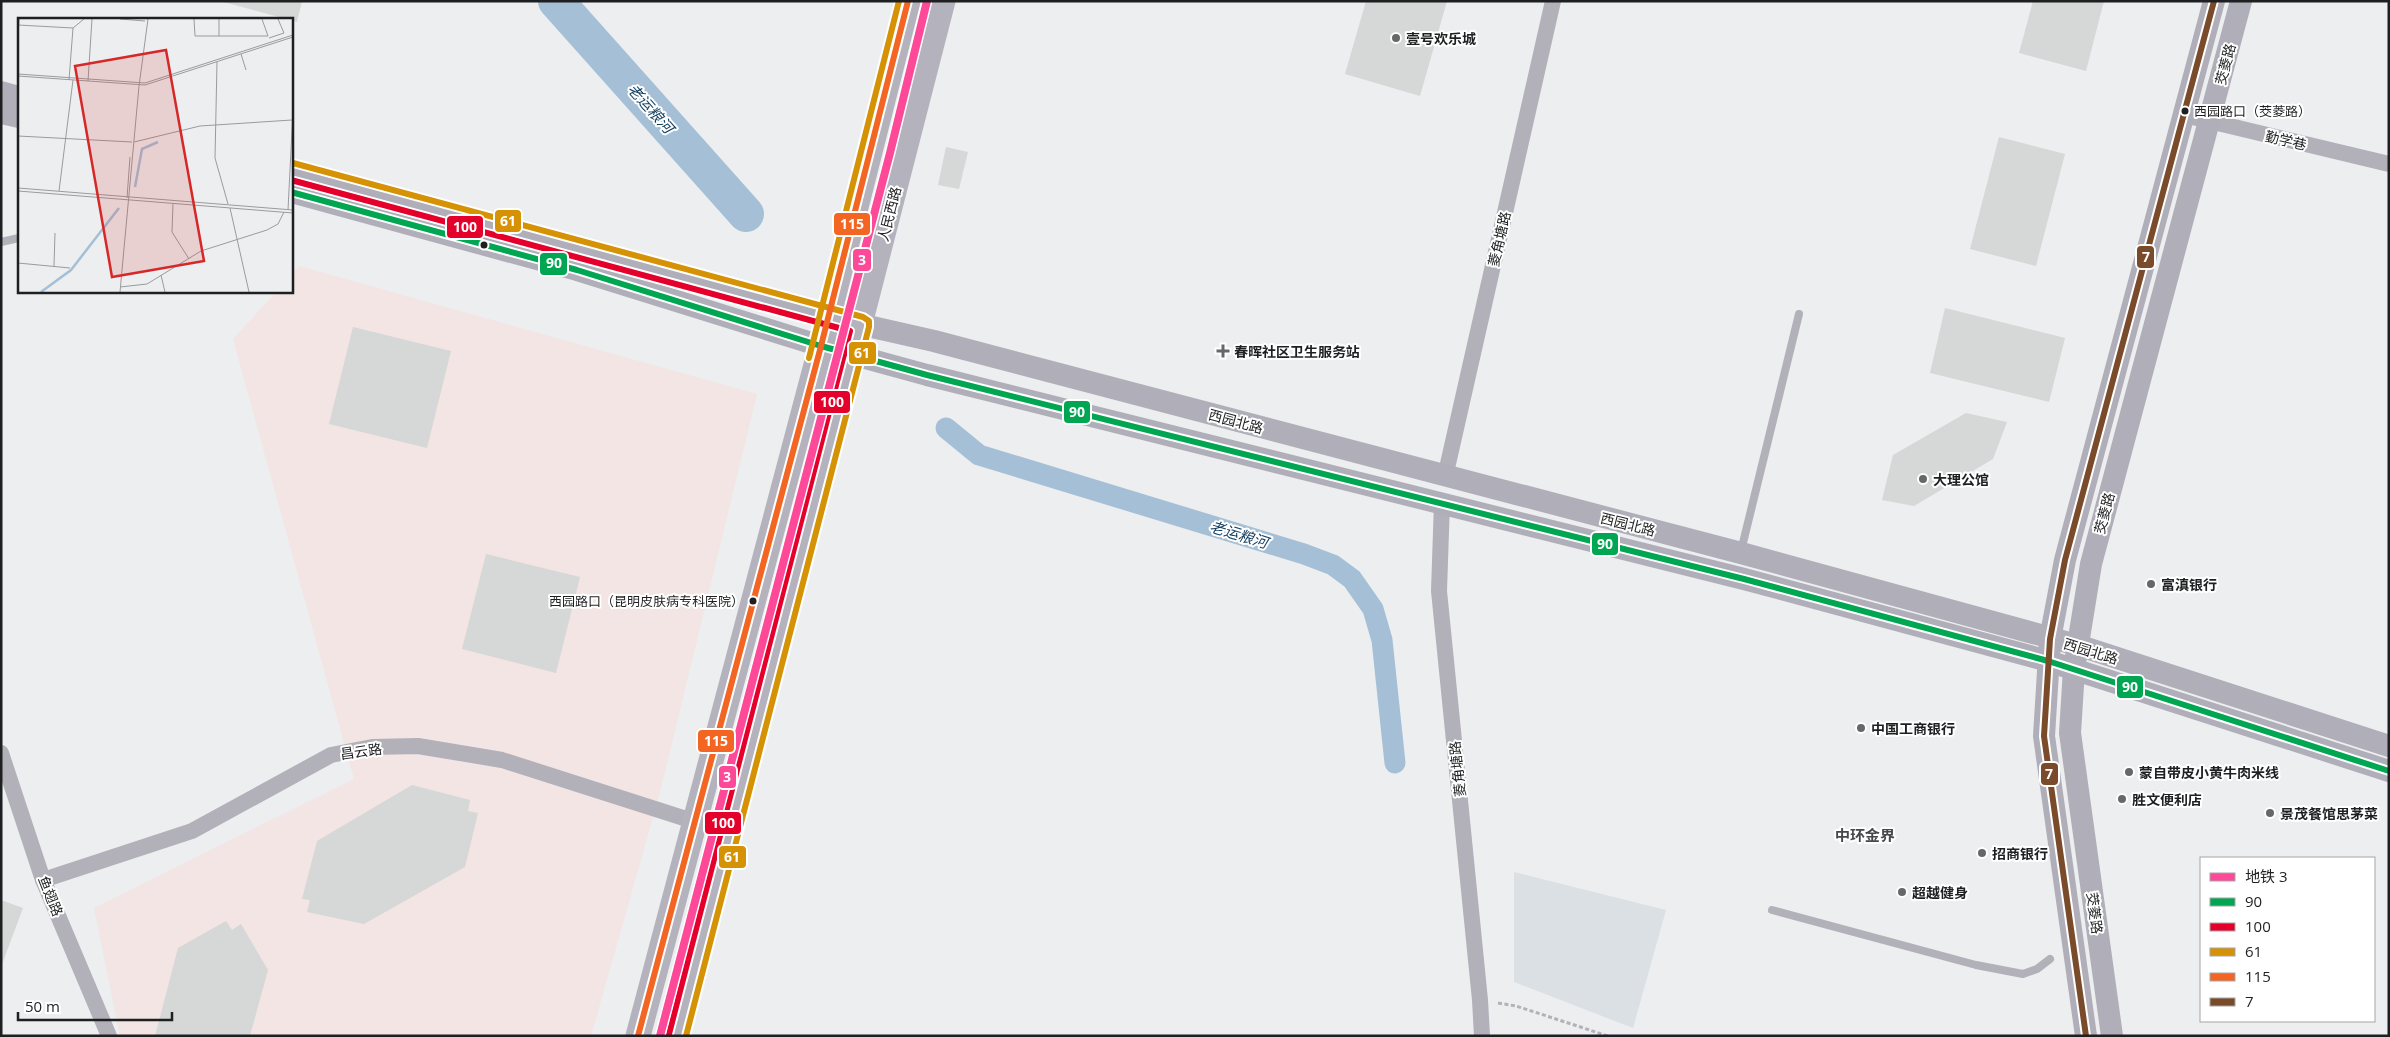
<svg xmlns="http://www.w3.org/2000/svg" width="2390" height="1037" font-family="'Open Sans','Noto Sans SC',sans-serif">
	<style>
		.commercial { fill: #f2e5e3 }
		.built { fill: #dbe0e5 }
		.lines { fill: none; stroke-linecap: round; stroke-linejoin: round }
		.canal { stroke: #a5c0d6; stroke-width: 21 }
		.river { stroke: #a5c0d6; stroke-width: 36 }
		.building { fill: #d6d7d7 }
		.path { stroke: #b2b2b8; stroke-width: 3; stroke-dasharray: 4 2.5; stroke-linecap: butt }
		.lane { stroke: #b2b0b9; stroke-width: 8 }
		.street { stroke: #b2b0b9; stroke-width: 16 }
		.secondary { stroke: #b0aeb9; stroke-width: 22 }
		.primary { stroke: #b4b2bc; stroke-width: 25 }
		.bus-1-casing { stroke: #fff; stroke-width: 10 }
		.bus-2-casing { stroke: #fff; stroke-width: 10 }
		.bus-3-casing { stroke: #fff; stroke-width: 10 }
		.bus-4-casing { stroke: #fff; stroke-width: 10 }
		.bus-5-casing { stroke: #fff; stroke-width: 10 }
		.bus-1 { stroke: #00a651; stroke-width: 6 }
		.bus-2 { stroke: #e4002b; stroke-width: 6 }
		.bus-3 { stroke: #d69205; stroke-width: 6 }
		.bus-4 { stroke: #f26522; stroke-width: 6 }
		.bus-5 { stroke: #7a4b2a; stroke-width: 6 }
		.metro-1-casing { stroke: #fff; stroke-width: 11 }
		.metro-1 { stroke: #fe4998; stroke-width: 8 }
		.poi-dot { fill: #666768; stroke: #fff; stroke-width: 2 }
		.bus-dot { fill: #1e1f20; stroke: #fff; stroke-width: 2 }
		.labels { text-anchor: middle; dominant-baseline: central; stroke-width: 4; stroke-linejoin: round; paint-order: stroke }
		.bus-label { font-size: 13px; fill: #1e1f20; stroke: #fff; text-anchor: start }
		.poi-label { font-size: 14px; font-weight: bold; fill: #1e1f20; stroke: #fff; text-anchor: start }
		.street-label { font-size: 14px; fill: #1e1f20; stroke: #fff }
		.water-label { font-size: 15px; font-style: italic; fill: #113f5f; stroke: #fff }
		.neighbourhood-label { font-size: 15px; font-weight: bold; fill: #46484a; stroke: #fff }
		.inset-river { fill: none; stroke: #a5c0d6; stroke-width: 2.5 }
		.inset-road { fill: none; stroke: #9a9b9c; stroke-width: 1 }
		.view { fill: #d62828; fill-opacity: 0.15; stroke: #d62828; stroke-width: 2.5 }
		.inset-edge { fill: none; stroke: #1e1f20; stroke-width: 2.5 }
		.line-badge { stroke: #fff; stroke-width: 2 }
		.badge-label { font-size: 14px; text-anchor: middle; font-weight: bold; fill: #fff }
	</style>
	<rect width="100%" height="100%" fill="#eceeef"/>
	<polygon class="commercial" points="299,266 757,394 659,796 591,1036 120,1036 94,908 354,779 233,339 277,291 291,291 291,275"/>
	<polygon class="built" points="1514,872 1666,910 1633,1028 1514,982"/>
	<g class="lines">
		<polyline class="canal" points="946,428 979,455 1304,554 1333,565 1352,579 1373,609 1382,640 1395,763"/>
		<polyline class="river" points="556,1 746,214"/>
	</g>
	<g class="building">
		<polygon points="220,1 302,1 297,22"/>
		<polygon points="1366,1 1447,1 1420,96 1345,74"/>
		<polygon points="2033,1 2104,1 2086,71 2019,53"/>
		<polygon points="1999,137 2065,154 2036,266 1970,249"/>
		<polygon points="946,147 968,152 959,189 938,185"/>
		<polygon points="1945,308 2065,338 2049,402 1930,373"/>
		<polygon points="353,327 451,351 427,448 329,424"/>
		<polygon points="1966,413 2007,422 1993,459 1914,506 1882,500 1893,455"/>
		<polygon points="486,554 580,577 556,673 462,649"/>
		<polygon points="412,785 470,800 468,811 478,813 465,867 364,924 307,912 310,900 302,899 317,841"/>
		<polygon points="1,900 23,908 1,967"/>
		<polygon points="226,921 232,930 241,924 268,970 250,1036 155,1036 178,948"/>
	</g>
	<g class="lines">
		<polyline class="path" points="1498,1003 1516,1006 1608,1036"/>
		<g class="lane">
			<polyline points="1,242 19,238"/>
			<polyline points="1741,551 1799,314"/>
			<polyline points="1772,910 1976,965 2023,974 2037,969 2050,959"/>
		</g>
		<g class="street">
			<polyline points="2184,115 2389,164"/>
			<polyline points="1445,477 1553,1"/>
			<polyline points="1442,502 1439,591 1480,1000 1482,1036"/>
			<polyline points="1,753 43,880 109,1036"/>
			<polyline points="43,880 192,831 331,755 372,747 418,746 502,760 696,822"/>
		</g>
		<g class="secondary">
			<polyline points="1,92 19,97"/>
			<polyline points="1,113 19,117"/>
			<polyline points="291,171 828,317 934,341 1741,553 2077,645 2389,746"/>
			<polyline points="291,192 577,270 821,346 927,375 1744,579 2048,661 2389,771"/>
			<polyline points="2086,1036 2044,736 2050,639 2065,560 2214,1"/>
			<polyline points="2112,1036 2070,733 2074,669 2091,564 2241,1"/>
		</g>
		<g class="primary">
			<polyline points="638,1036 821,346 908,1"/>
			<polyline points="677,1036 943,1"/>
		</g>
		<defs>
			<polyline id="bus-1" points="291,192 577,270 821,346 927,375 1744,579 2048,661 2389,771"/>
			<polyline id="bus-2" points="291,180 850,331 669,1034"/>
			<g id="bus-3">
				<polyline points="293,163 863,317 869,321 869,327 686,1036"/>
				<polyline points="809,358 899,1"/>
			</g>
			<polyline id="bus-4" points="638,1036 821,346 908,1"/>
			<polyline id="bus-5" points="2086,1036 2044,736 2050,639 2065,560 2214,1"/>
		</defs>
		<use href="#bus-1" class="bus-1-casing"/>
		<use href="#bus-2" class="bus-2-casing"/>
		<use href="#bus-3" class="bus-3-casing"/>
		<use href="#bus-4" class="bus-4-casing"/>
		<use href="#bus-5" class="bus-5-casing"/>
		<use href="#bus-1" class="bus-1"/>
		<use href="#bus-2" class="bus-2"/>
		<use href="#bus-3" class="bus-3"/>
		<use href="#bus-4" class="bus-4"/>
		<use href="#bus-5" class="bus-5"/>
		<defs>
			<polyline id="metro-1" points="660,1036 890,153 927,1"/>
		</defs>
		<use href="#metro-1" class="metro-1-casing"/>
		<use href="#metro-1" class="metro-1"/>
	</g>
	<g class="poi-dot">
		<circle cx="1396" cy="38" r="5"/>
		<path d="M1220.5 343.5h5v5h5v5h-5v5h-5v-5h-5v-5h5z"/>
		<circle cx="1923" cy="479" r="5"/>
		<circle cx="2151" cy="584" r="5"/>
		<circle cx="1861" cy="728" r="5"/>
		<circle cx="2129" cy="772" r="5"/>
		<circle cx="2122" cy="799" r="5"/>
		<circle cx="2270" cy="813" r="5"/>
		<circle cx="1982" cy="853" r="5"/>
		<circle cx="1902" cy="892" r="5"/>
	</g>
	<g class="bus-dot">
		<circle cx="2185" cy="111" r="4.5"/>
		<circle cx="484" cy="245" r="4.5"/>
		<circle cx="753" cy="601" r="4.5"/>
	</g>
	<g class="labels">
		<g class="bus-label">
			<text x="2194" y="111">西园路口（茭菱路）</text>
			<text x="744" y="601" text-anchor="end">西园路口（昆明皮肤病专科医院）</text>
		</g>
		<g class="poi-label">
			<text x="1406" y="38">壹号欢乐城</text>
			<text x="1234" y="351">春晖社区卫生服务站</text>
			<text x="1933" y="479">大理公馆</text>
			<text x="2161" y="584">富滇银行</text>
			<text x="1871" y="728">中国工商银行</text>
			<text x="2139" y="772">蒙自带皮小黄牛肉米线</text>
			<text x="2132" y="799">胜文便利店</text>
			<text x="2280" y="813">景茂餐馆思茅菜</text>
			<text x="1992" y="853">招商银行</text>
			<text x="1912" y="892">超越健身</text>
		</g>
		<g class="street-label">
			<text transform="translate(2225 64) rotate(-75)">茭菱路</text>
			<text transform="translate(2286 140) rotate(13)">勤学巷</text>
			<text transform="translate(889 214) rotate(-76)">人民西路</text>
			<text transform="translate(1499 239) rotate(-77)">菱角塘路</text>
			<text transform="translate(1236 421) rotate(15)">西园北路</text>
			<text transform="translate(2104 513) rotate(-75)">茭菱路</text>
			<text transform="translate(1628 524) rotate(14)">西园北路</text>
			<text transform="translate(2091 651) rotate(17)">西园北路</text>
			<text transform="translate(361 751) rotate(-8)">昌云路</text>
			<text transform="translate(1457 769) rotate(-96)">菱角塘路</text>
			<text transform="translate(51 896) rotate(68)">鱼翅路</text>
			<text transform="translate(2095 913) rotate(82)">茭菱路</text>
		</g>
		<g class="water-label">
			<text transform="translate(651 108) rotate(48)">老运粮河</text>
			<text transform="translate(1239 534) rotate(17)">老运粮河</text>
		</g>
		<g class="neighbourhood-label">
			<text x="1865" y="835">中环金界</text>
		</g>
	</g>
	<g transform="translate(18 18)">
		<rect width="275" height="275" fill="#eceeef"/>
		<path class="inset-river" d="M117 169 124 131 140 124M23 274 53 252 101 190"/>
		<path class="inset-road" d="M102 1 127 3M176 1 177 18H250M244 1 250 18M0 7 55 10 66 1M0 18 1 1M201 18V1M251 20 266 15 260 1M223 36 228 52M199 44 197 140 210 186M0 56 127 65 275 17M0 58 127 67 275 19M51 62 55 10M70 63 74 1M0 118 114 124M116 124 182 108 274 102M0 170 275 192M0 173 275 195M41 173 55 62M109 180 112 139M155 186 154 214 171 241M212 190 231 274M270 192 275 92M0 245 52 250M36 248 37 215M143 257 147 274M102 269 129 266 183 233 249 212 260 206 266 194M102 274 121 68 130 1"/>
		<path class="view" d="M148 32 186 243 94 259 57 48Z"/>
		<rect width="275" height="275" class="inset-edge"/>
	</g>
	<g class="line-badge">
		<rect x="494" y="209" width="28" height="24" rx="5" fill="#d69205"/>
		<rect x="833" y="212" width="38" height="24" rx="5" fill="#f26522"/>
		<rect x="446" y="215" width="38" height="24" rx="5" fill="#e4002b"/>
		<rect x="2136" y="245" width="19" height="24" rx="5" fill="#7a4b2a"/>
		<rect x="852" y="248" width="20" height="24" rx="5" fill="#fe4998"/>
		<rect x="539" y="252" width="29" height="24" rx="5" fill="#00a651"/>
		<rect x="848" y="341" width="29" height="24" rx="5" fill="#d69205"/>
		<rect x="813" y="390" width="38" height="24" rx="5" fill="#e4002b"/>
		<rect x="1063" y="400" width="28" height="24" rx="5" fill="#00a651"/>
		<rect x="1591" y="532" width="28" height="24" rx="5" fill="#00a651"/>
		<rect x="2116" y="675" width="28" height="24" rx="5" fill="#00a651"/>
		<rect x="697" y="729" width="38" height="24" rx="5" fill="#f26522"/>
		<rect x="2040" y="762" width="19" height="24" rx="5" fill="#7a4b2a"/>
		<rect x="718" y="765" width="19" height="24" rx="5" fill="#fe4998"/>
		<rect x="704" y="811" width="38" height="24" rx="5" fill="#e4002b"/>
		<rect x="718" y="845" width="29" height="24" rx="5" fill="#d69205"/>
	</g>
	<g class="badge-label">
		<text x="508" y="226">61</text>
		<text x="852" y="229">115</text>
		<text x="465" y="232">100</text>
		<text x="2146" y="262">7</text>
		<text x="862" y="265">3</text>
		<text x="554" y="268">90</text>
		<text x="862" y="358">61</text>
		<text x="832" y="407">100</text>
		<text x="1077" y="417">90</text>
		<text x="1605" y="549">90</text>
		<text x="2130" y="692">90</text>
		<text x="716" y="746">115</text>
		<text x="2049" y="779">7</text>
		<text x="727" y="782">3</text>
		<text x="723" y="828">100</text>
		<text x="732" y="862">61</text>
	</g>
	<rect width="2390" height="1037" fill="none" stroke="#1e1f20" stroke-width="5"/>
	<rect x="2200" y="857" width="175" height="165" fill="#ffffff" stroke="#a5a5a6"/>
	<rect x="2210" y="873" width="25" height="8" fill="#fe4998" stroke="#a5a5a6"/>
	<text x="2245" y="882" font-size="15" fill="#1e1f20">地铁 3</text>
	<rect x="2210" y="898" width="25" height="8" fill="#00a651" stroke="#a5a5a6"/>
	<text x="2245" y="907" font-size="15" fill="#1e1f20">90</text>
	<rect x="2210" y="923" width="25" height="8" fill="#e4002b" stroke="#a5a5a6"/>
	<text x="2245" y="932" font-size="15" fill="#1e1f20">100</text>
	<rect x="2210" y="948" width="25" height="8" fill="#d69205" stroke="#a5a5a6"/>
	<text x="2245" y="957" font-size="15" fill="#1e1f20">61</text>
	<rect x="2210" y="973" width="25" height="8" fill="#f26522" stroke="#a5a5a6"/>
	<text x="2245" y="982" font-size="15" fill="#1e1f20">115</text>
	<rect x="2210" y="998" width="25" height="8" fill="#7a4b2a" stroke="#a5a5a6"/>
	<text x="2245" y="1007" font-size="15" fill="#1e1f20">7</text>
	<path d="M18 1012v8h154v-8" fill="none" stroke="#1e1f20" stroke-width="2.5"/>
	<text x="25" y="1012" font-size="15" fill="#1e1f20" stroke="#ffffff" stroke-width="4" paint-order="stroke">50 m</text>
</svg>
